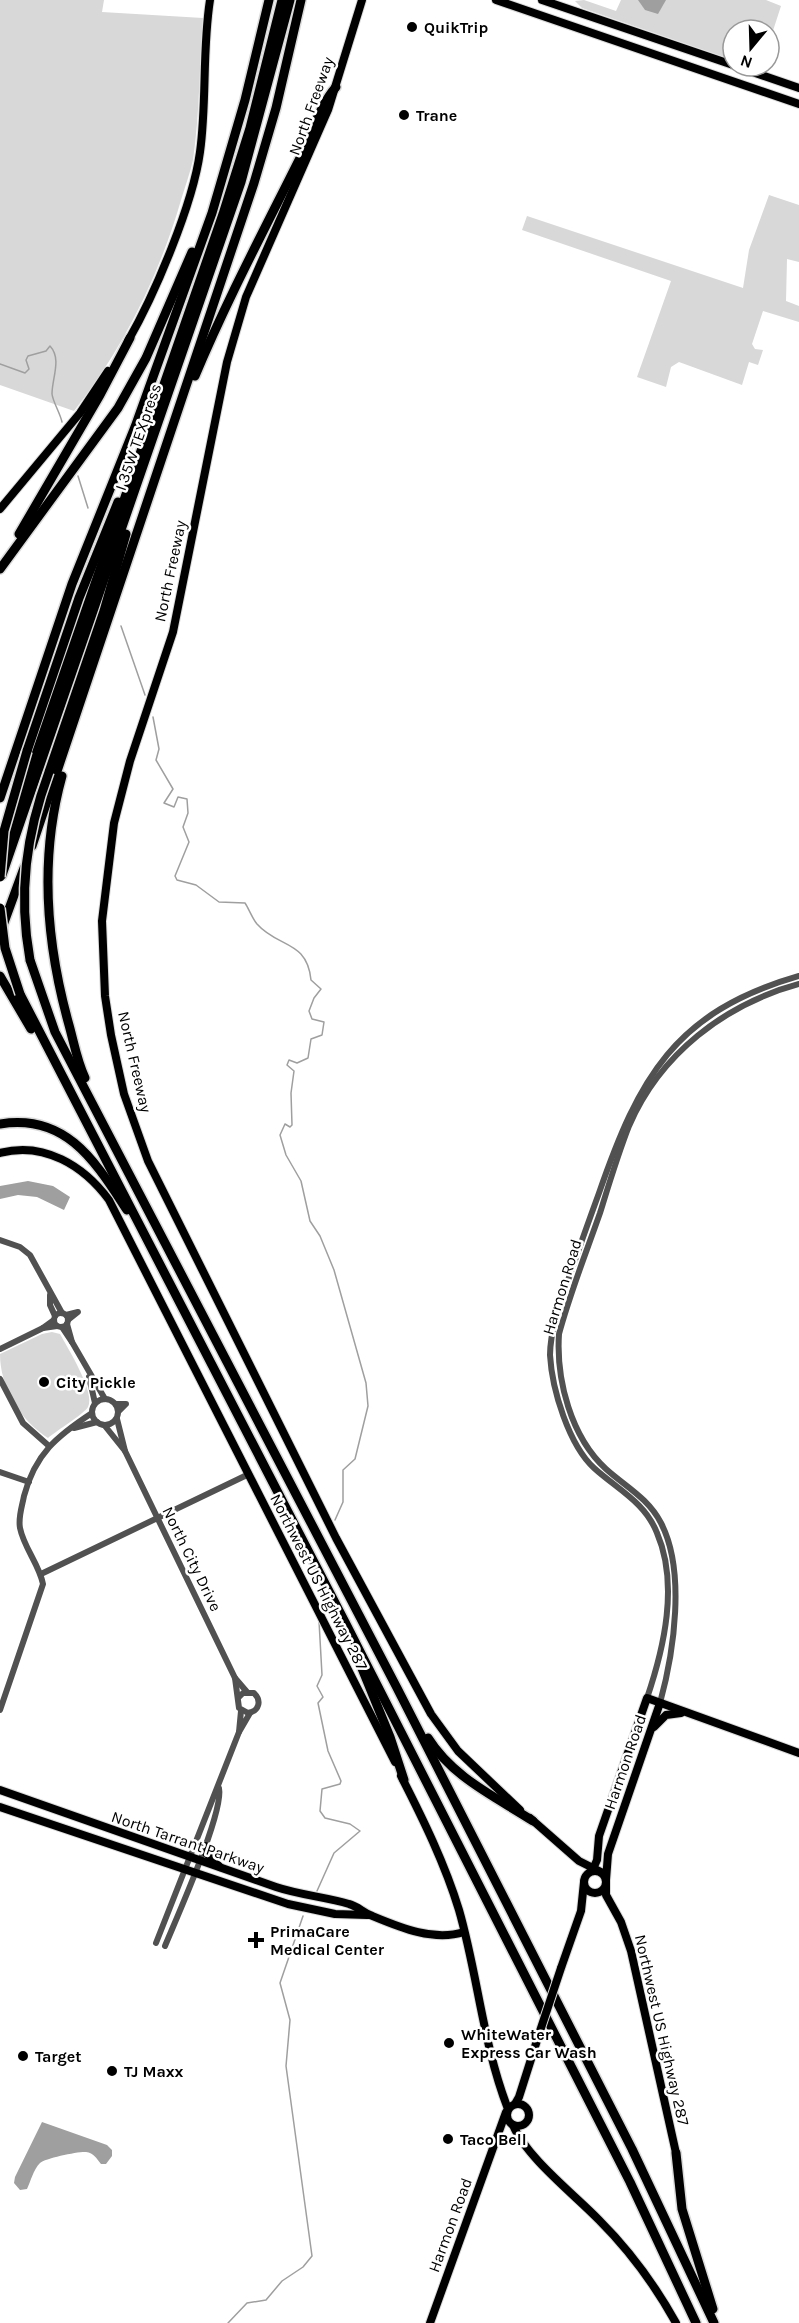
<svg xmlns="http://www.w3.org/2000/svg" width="799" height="2323" font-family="Karla,sans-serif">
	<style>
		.green { fill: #d8d8d8 }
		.water { fill: #9f9f9f }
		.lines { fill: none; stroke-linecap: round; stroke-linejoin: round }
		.stream { stroke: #9f9f9f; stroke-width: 1.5 }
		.major-casing { stroke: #dbdbdb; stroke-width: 10 }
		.highway-casing { stroke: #dbdbdb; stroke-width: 12 }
		.minor { stroke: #515151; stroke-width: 6 }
		.major { stroke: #000; stroke-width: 8 }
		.highway { stroke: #000; stroke-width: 9 }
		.major-bridge-casing { stroke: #dbdbdb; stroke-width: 10; stroke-linecap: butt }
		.highway-bridge-casing { stroke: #dbdbdb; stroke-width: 12; stroke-linecap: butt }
		.major-bridge { stroke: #000; stroke-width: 8 }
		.highway-bridge { stroke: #000; stroke-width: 9 }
		.poi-dot { fill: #000; stroke: #fff; stroke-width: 2 }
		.labels { text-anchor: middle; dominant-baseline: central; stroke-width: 5; stroke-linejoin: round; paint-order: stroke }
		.poi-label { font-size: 16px; font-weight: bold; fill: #000; stroke: #fff; text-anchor: start }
		.street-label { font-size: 16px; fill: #000; stroke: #fff }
	</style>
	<rect width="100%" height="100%" fill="#fff"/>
	<g class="green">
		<path d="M0 0H104L102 12 203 18C199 66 200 113 193 160 190 173 185 187 181 200 159 276 123 349 74 411L0 385Z"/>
		<polygon points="584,0 616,11 621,0 766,0 781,6 769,43 769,30 733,30 733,60 582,8 575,1"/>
		<polygon points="769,195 799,205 799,262 787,259 786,301 799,306 799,322 763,311 752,344 755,349 763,350 758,365 749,362 742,385 679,362 671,367 666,387 637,377 671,281 522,230 527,216 743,288 749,250"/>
		<path d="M52 1332 60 1334C67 1347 96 1393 88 1407 84 1414 56 1431 48 1438 20 1420 0 1387 0 1354L42 1334Z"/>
	</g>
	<g class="water">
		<polygon points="638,0 666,0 658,14 645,10"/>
		<polygon points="28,1181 53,1186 70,1197 64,1210 37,1197 18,1195 0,1199 0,1186"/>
		<path d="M42 2122 107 2145 112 2150V2156L106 2164H101C96 2158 94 2153 86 2152 80 2151 45 2158 40 2163 33 2170 31 2181 27 2189L20 2190 14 2183 15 2177Z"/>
	</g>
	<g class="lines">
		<g class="stream">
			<path d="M0 364 25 373 29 369 26 360 28 356 46 351 50 346C62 359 52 378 52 394 53 402 60 413 62 422"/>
			<polyline points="78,476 88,508"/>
			<polyline points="121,626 145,695"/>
			<path d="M153 717 159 749 156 760 173 789 164 803 174 807 178 797 187 799 188 813 183 827 189 842 175 876 177 880 196 885 219 902 245 903C249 909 252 918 257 924 278 948 307 940 311 980L321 989 314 998 309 1011 312 1019 324 1022 322 1035 311 1039 308 1058 297 1063 289 1060 287 1065 294 1071 291 1093 292 1125 290 1127 285 1124 280 1135 286 1155 301 1181 310 1221 320 1236 334 1270 366 1383 368 1406 355 1459 343 1470V1502L335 1520"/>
			<polyline points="321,1609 327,1600"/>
			<polyline points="317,1891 334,1853 360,1831 350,1824 325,1818 320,1811 322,1789 340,1784 341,1781 328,1751 318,1703 323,1697 317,1686 322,1675 319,1621"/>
			<polyline points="228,2323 247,2303 266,2300 282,2281 303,2267 312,2256 286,2066 290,2020 280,1983 303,1916"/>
		</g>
		<defs>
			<g id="major">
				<polyline points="362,0 328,110 246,297 227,362 173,632 130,761 114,823 102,921 105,996 111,1035 124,1094 148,1161 336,1538 431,1714 458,1751 520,1810"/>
				<polyline points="496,0 799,104"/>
				<polyline points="542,0 733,65"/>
				<polyline points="735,66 799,88"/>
				<path d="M128 341C155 294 193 204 200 152 207 101 202 51 210 0"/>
				<polyline points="0,509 80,413 108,371"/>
				<path d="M0 1153C44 1141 84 1166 109 1200L395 1762"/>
				<polyline points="654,1727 666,1715 681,1713"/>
				<path d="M401 1776C423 1819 445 1864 459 1910 478 1976 483 2045 508 2109"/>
				<path d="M0 1790 276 1887C300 1895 326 1897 349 1904 357 1906 363 1912 370 1915 399 1927 433 1942 464 1932"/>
				<polyline points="0,1807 288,1904 335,1914 367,1915"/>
				<polyline points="530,1818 579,1861 601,1872"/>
				<polyline points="205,1846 206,1853 220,1867"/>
				<polyline points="593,1869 597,1860 599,1836 647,1698 799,1753"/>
				<circle cx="595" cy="1882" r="11"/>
				<polyline points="606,1880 608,1854 660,1703"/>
				<polyline points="606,1883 606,1895 621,1922 631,1951 676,2153"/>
				<polyline points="561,1968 581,1911 584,1882"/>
				<circle cx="518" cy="2115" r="11"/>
				<polyline points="515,2104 519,2097 540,2031"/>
				<path d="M513 2125C526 2157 575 2195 599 2220 630 2251 655 2285 676 2323"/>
				<polyline points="430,2323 506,2112"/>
			</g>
			<g id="highway">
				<path d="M195 376C226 302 263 232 299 160 311 137 319 106 336 87"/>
				<polyline points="19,534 100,395 130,338"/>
				<polyline points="0,569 118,408 146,358 192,252"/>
				<polyline points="27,751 79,598 118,502"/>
				<polyline points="49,772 104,611 126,534"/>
				<path d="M62 776C39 859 46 943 69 1025 74 1043 77 1061 85 1078"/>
				<polyline points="0,798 72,584 135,427 212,213 245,100 269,0"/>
				<polyline points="5,844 223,214 250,128 282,0"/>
				<polyline points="32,846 254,183 276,108 301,0"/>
				<polyline points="2,875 241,182 290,0"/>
				<polyline points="2,928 24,868"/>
				<polyline points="30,960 55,1032 396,1686 632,2149 714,2323"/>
				<polyline points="0,976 31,1029"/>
				<polyline points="20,994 345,1622 630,2182 696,2323"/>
				<path d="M0 1124C67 1113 96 1163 127 1210"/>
				<polyline points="359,1661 390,1737 404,1780"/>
				<path d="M428 1738C453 1778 496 1797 533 1821"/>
				<polyline points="676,2153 682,2209 713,2309"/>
			</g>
		</defs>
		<use href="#major" class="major-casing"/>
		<use href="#highway" class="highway-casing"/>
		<g class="minor">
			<polyline points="0,1240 20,1247 30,1255 62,1313"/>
			<polyline points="50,1295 50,1305 55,1316"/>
			<circle cx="61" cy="1320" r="7"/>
			<polyline points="66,1315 78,1312 68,1320"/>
			<polyline points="54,1320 43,1328 57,1326"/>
			<polyline points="62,1327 72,1342 67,1324"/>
			<polyline points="72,1342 105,1399"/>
			<polyline points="0,1349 43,1328"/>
			<polyline points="89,1377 95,1403"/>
			<polyline points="0,1379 23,1423 49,1446"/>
			<circle cx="105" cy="1412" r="13"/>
			<polyline points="116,1404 126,1404 119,1411"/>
			<polyline points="117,1419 125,1451"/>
			<path d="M105 1426 125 1451 235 1678 239 1708 248 1713C259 1711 262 1701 254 1693H243L238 1698"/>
			<polyline points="74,1428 97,1422"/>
			<polyline points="0,1472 29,1482"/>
			<polyline points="41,1574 249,1474"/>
			<polyline points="235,1678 247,1692"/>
			<path d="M647 1698C664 1648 679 1584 657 1533 645 1502 617 1489 594 1468 569 1445 552 1390 550 1355 550 1341 553 1328 556 1315 570 1274 584 1234 599 1193 639 1078 674 1012 799 976"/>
			<path d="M660 1703C674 1652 686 1571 661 1523 648 1498 626 1487 606 1469 571 1437 556 1380 559 1334 570 1293 586 1253 600 1213 609 1184 618 1154 629 1126 660 1054 725 1004 799 984"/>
			<path d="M0 1710 43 1584C39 1564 24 1548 20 1528 18 1517 22 1507 24 1496 35 1454 57 1436 92 1413"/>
			<polyline points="241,1711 239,1732 250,1713"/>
			<polyline points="156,1943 239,1732"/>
			<path d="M165 1946C177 1917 224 1812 219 1788"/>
		</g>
		<use href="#major" class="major"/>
		<use href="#highway" class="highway"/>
		<defs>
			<polyline id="major-bridge" points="540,2031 561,1968"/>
			<g id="highway-bridge">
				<polyline points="0,877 4,831 27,751"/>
				<polyline points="0,908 5,948 20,994"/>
				<path d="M30 960C18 894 26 834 49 772"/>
			</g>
		</defs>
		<use href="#major-bridge" class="major-bridge-casing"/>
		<use href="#highway-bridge" class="highway-bridge-casing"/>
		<use href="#major-bridge" class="major-bridge"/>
		<use href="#highway-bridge" class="highway-bridge"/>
	</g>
	<g class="poi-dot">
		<circle cx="412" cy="27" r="6"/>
		<circle cx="404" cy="115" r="6"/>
		<circle cx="44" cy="1382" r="6"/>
		<path d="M253 1931h6v6h6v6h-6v6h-6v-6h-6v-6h6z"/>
		<circle cx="449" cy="2043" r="6"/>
		<circle cx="23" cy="2056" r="6"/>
		<circle cx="112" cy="2071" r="6"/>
		<circle cx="448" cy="2139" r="6"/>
	</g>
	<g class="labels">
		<g class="poi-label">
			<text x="424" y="27">QuikTrip</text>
			<text x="416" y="115">Trane</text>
			<text x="56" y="1382">City Pickle</text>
			<text x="270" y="1931">PrimaCare<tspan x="270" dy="18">Medical Center</tspan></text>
			<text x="461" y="2034">WhiteWater<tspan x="461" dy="18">Express Car Wash</tspan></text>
			<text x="35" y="2056">Target</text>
			<text x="124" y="2071">TJ Maxx</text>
			<text x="460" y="2139">Taco Bell</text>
		</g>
		<g class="street-label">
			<text transform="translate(311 106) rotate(-70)">North Freeway</text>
			<text transform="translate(138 437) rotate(-71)">I 35W TEXpress</text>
			<text transform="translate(170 571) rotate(-78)">North Freeway</text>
			<text transform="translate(135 1062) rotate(77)">North Freeway</text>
			<text transform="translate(562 1287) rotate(-73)">Harmon Road</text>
			<text transform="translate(192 1559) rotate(64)">North City Drive</text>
			<text transform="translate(319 1582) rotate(63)">Northwest US Highway 287</text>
			<text transform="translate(625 1762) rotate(-71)">Harmon Road</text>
			<text transform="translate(188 1842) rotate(19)">North Tarrant Parkway</text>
			<text transform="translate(662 2030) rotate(77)">Northwest US Highway 287</text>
			<text transform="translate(450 2225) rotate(-70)">Harmon Road</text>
		</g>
	</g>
	<g transform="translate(751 48) rotate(199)"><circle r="28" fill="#ffffff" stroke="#999999" stroke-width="1.5"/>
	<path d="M0-4.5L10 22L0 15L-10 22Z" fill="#000000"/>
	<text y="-9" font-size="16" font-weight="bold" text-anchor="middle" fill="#000000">N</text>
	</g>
</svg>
